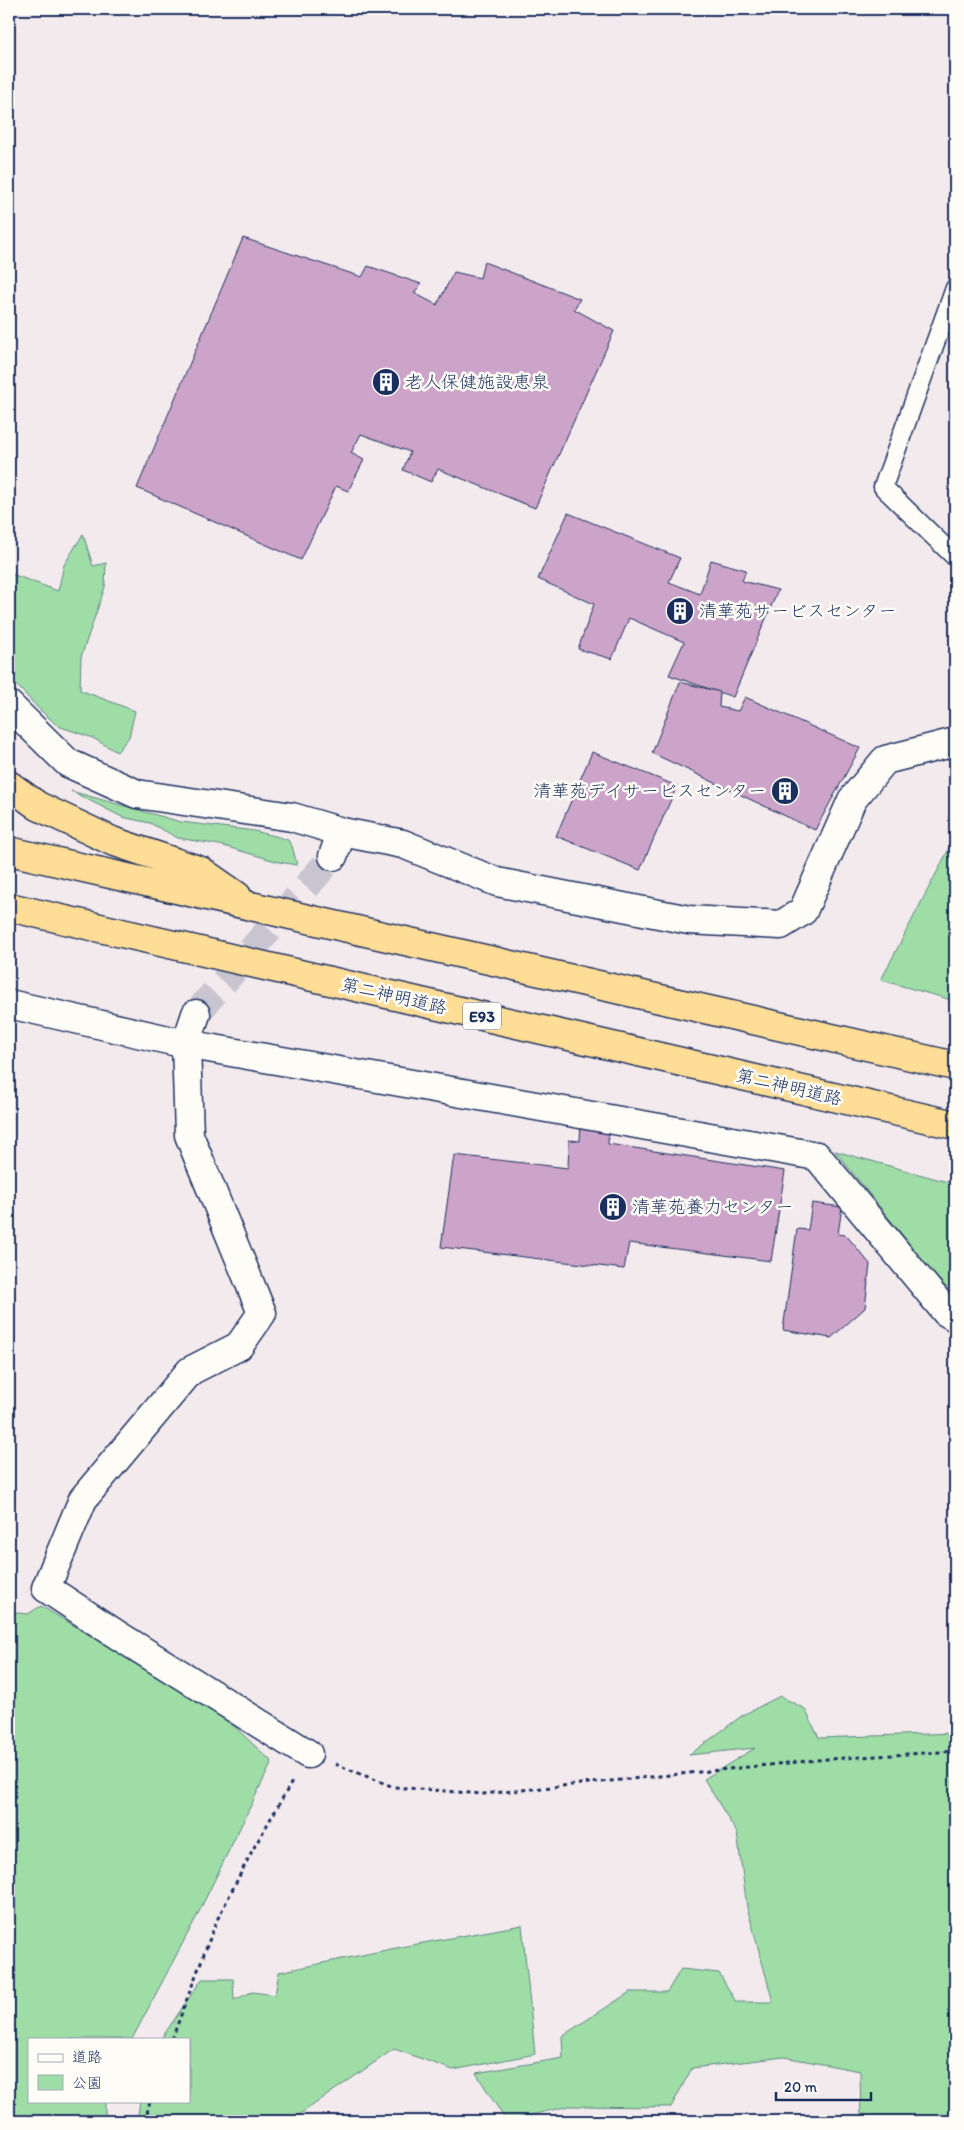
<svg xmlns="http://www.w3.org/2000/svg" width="964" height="2130" font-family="Itim,'Klee One',sans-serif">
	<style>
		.green { fill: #9fdda6; stroke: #5d8682 }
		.building { fill: #cda4c9; stroke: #1b2f5e }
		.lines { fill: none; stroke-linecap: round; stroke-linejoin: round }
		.street-tunnel { stroke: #c8c5d1; stroke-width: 28; stroke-dasharray: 28 14; stroke-linecap: butt }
		.lane-casing { stroke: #1b2f5e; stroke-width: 21 }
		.street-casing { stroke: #1b2f5e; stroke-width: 31 }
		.highway-casing { stroke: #1b2f5e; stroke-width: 31 }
		.path { stroke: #1b2f5e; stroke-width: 3; stroke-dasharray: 4 4; stroke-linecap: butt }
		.lane { stroke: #fdfcf7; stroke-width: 18 }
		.street { stroke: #fdfcf7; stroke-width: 28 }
		.highway { stroke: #fedd96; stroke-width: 28 }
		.labels { text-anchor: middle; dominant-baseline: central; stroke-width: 5; stroke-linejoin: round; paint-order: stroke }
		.shield { fill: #fdfcf7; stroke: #5f6c8c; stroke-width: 1 }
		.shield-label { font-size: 16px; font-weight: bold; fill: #1b2f5e }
		.poi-label { font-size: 18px; fill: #1b2f5e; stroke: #fdfcf7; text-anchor: start }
		.street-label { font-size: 18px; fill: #1b2f5e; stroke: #fdfcf7 }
	</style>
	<rect width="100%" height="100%" fill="#f3eaee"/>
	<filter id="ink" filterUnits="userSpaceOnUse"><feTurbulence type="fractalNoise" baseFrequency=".02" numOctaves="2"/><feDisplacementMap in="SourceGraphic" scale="10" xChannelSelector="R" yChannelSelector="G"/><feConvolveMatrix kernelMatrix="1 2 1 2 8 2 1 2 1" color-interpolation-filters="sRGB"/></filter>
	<g filter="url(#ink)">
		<g class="green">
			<polygon points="83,534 93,566 106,563 105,587 81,657 80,690 135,711 129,737 117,752 93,738 58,726 39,709 9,677 9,573 58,591 64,565"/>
			<polygon points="71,791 181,822 254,831 275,836 288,840 292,846 297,865 279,862 220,845 178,838 150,823 122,817"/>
			<polygon points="955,837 955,1001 881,980"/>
			<polygon points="835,1151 955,1184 955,1296 923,1263 904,1237"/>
			<polygon points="41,1606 220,1713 272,1762 196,1918 132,2039 29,2039 29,2101 105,2101 105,2121 9,2121 9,1612 28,1614"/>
			<polygon points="780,1696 805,1709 819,1738 955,1733 955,2101 953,2121 861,2121 860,2071 784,2057 692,2068 671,2107 569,2106 506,2121 476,2073 563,2058 562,2036 630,1992 667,1992 681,1969 719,1973 736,2002 773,2002 747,1907 737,1833 704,1779 755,1748 689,1755 743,1715"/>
			<polygon points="522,1925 535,2054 453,2070 394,2049 290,2121 137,2121 140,2101 189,2101 189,2039 161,2039 202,1979 233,1979 234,2000 252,1992 275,1995 279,1972 401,1947"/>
		</g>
		<g class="building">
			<polygon points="243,238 362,277 368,266 421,284 414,293 437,305 454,272 480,278 484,262 580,299 574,309 614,331 535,508 438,469 431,482 403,470 410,452 361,434 351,453 364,460 348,491 336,486 301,560 137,488"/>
			<polygon points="568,513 680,558 669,582 700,594 711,560 746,570 742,581 778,590 733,697 669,675 684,642 629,618 612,659 578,649 594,604 538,579"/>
			<polygon points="680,682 720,692 719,707 738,711 745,697 860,748 815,830 652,753"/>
			<polygon points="592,752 677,786 640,870 556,836"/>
			<polygon points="581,1122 609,1123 608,1144 785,1171 771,1261 629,1243 624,1269 441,1247 454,1155 568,1168 569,1140 580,1141"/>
			<polygon points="812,1203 842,1207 838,1234 846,1235 870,1264 865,1308 831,1338 783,1330 797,1229 808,1230"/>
		</g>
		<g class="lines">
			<polyline class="street-tunnel" points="196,1014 333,856"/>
			<defs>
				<polyline id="lane" points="955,288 883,487 955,557"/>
				<g id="street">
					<polyline points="9,705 68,763 137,794 292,817 342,832 403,844 497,882 689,920 781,925 803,911 852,800 885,760 955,742"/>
					<polyline points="333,856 342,832"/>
					<polyline points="9,1004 186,1044 817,1156 946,1312 955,1317"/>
					<polyline points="196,1014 186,1044 189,1135 262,1313 239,1346 190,1371 83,1499 46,1588 119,1636 308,1754"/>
				</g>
				<g id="highway">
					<polyline points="9,785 38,806 112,841 201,871 237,896"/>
					<polyline points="9,851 955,1066"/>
					<polyline points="9,907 955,1125"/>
				</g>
			</defs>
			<use href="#lane" class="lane-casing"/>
			<use href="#street" class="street-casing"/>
			<use href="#highway" class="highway-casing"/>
			<g class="path">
				<polyline points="335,1764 394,1787 483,1794 827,1759 955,1751"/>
				<polyline points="172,2039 216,1922 252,1851 293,1780"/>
				<polyline points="145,2121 150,2101"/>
			</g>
			<use href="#lane" class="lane"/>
			<use href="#street" class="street"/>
			<use href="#highway" class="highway"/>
		</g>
	</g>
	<defs>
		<symbol id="building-disc" viewBox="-11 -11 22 22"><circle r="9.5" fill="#1b2f5e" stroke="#fdfcf7"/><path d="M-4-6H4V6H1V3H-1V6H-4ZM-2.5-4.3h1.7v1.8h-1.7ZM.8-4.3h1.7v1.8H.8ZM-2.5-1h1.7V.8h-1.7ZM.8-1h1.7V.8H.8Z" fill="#fff"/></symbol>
	</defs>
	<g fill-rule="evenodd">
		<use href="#building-disc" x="370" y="366" width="32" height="32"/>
		<use href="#building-disc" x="664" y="595" width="32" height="32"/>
		<use href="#building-disc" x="769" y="775" width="32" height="32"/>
		<use href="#building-disc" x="597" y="1191" width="32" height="32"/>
	</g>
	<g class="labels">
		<rect class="shield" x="463" y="1002.5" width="38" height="27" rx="4"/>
		<g class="shield-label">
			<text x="482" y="1016">E93</text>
		</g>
		<g class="poi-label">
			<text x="405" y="382">老人保健施設恵泉</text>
			<text x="699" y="611">清華苑サービスセンター</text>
			<text x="766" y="791" text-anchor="end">清華苑デイサービスセンター</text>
			<text x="632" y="1207">清華苑養力センター</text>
		</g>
		<g class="street-label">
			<text transform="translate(394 996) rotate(13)">第二神明道路</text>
			<text transform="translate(789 1087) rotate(13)">第二神明道路</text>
		</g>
	</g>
	<rect width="964" height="2130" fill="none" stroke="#fdfcf7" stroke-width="30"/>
	<rect x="15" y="15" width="934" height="2100" fill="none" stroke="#1b2f5e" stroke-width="2" filter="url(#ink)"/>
	<rect x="28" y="2038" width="162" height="65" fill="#fdfcf7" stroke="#a3aaba"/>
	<rect x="38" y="2054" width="25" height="8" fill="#fdfcf7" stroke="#a3aaba"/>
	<text x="72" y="2062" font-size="15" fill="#1b2f5e">道路</text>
	<rect x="38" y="2075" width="25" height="15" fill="#9fdda6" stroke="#a3aaba"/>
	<text x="72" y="2088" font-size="15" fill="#1b2f5e">公園</text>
	<path d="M776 2092v8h95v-8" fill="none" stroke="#1b2f5e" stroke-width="2.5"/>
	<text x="784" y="2092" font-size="15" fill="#1b2f5e" stroke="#fdfcf7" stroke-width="4" paint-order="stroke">20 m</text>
</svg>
